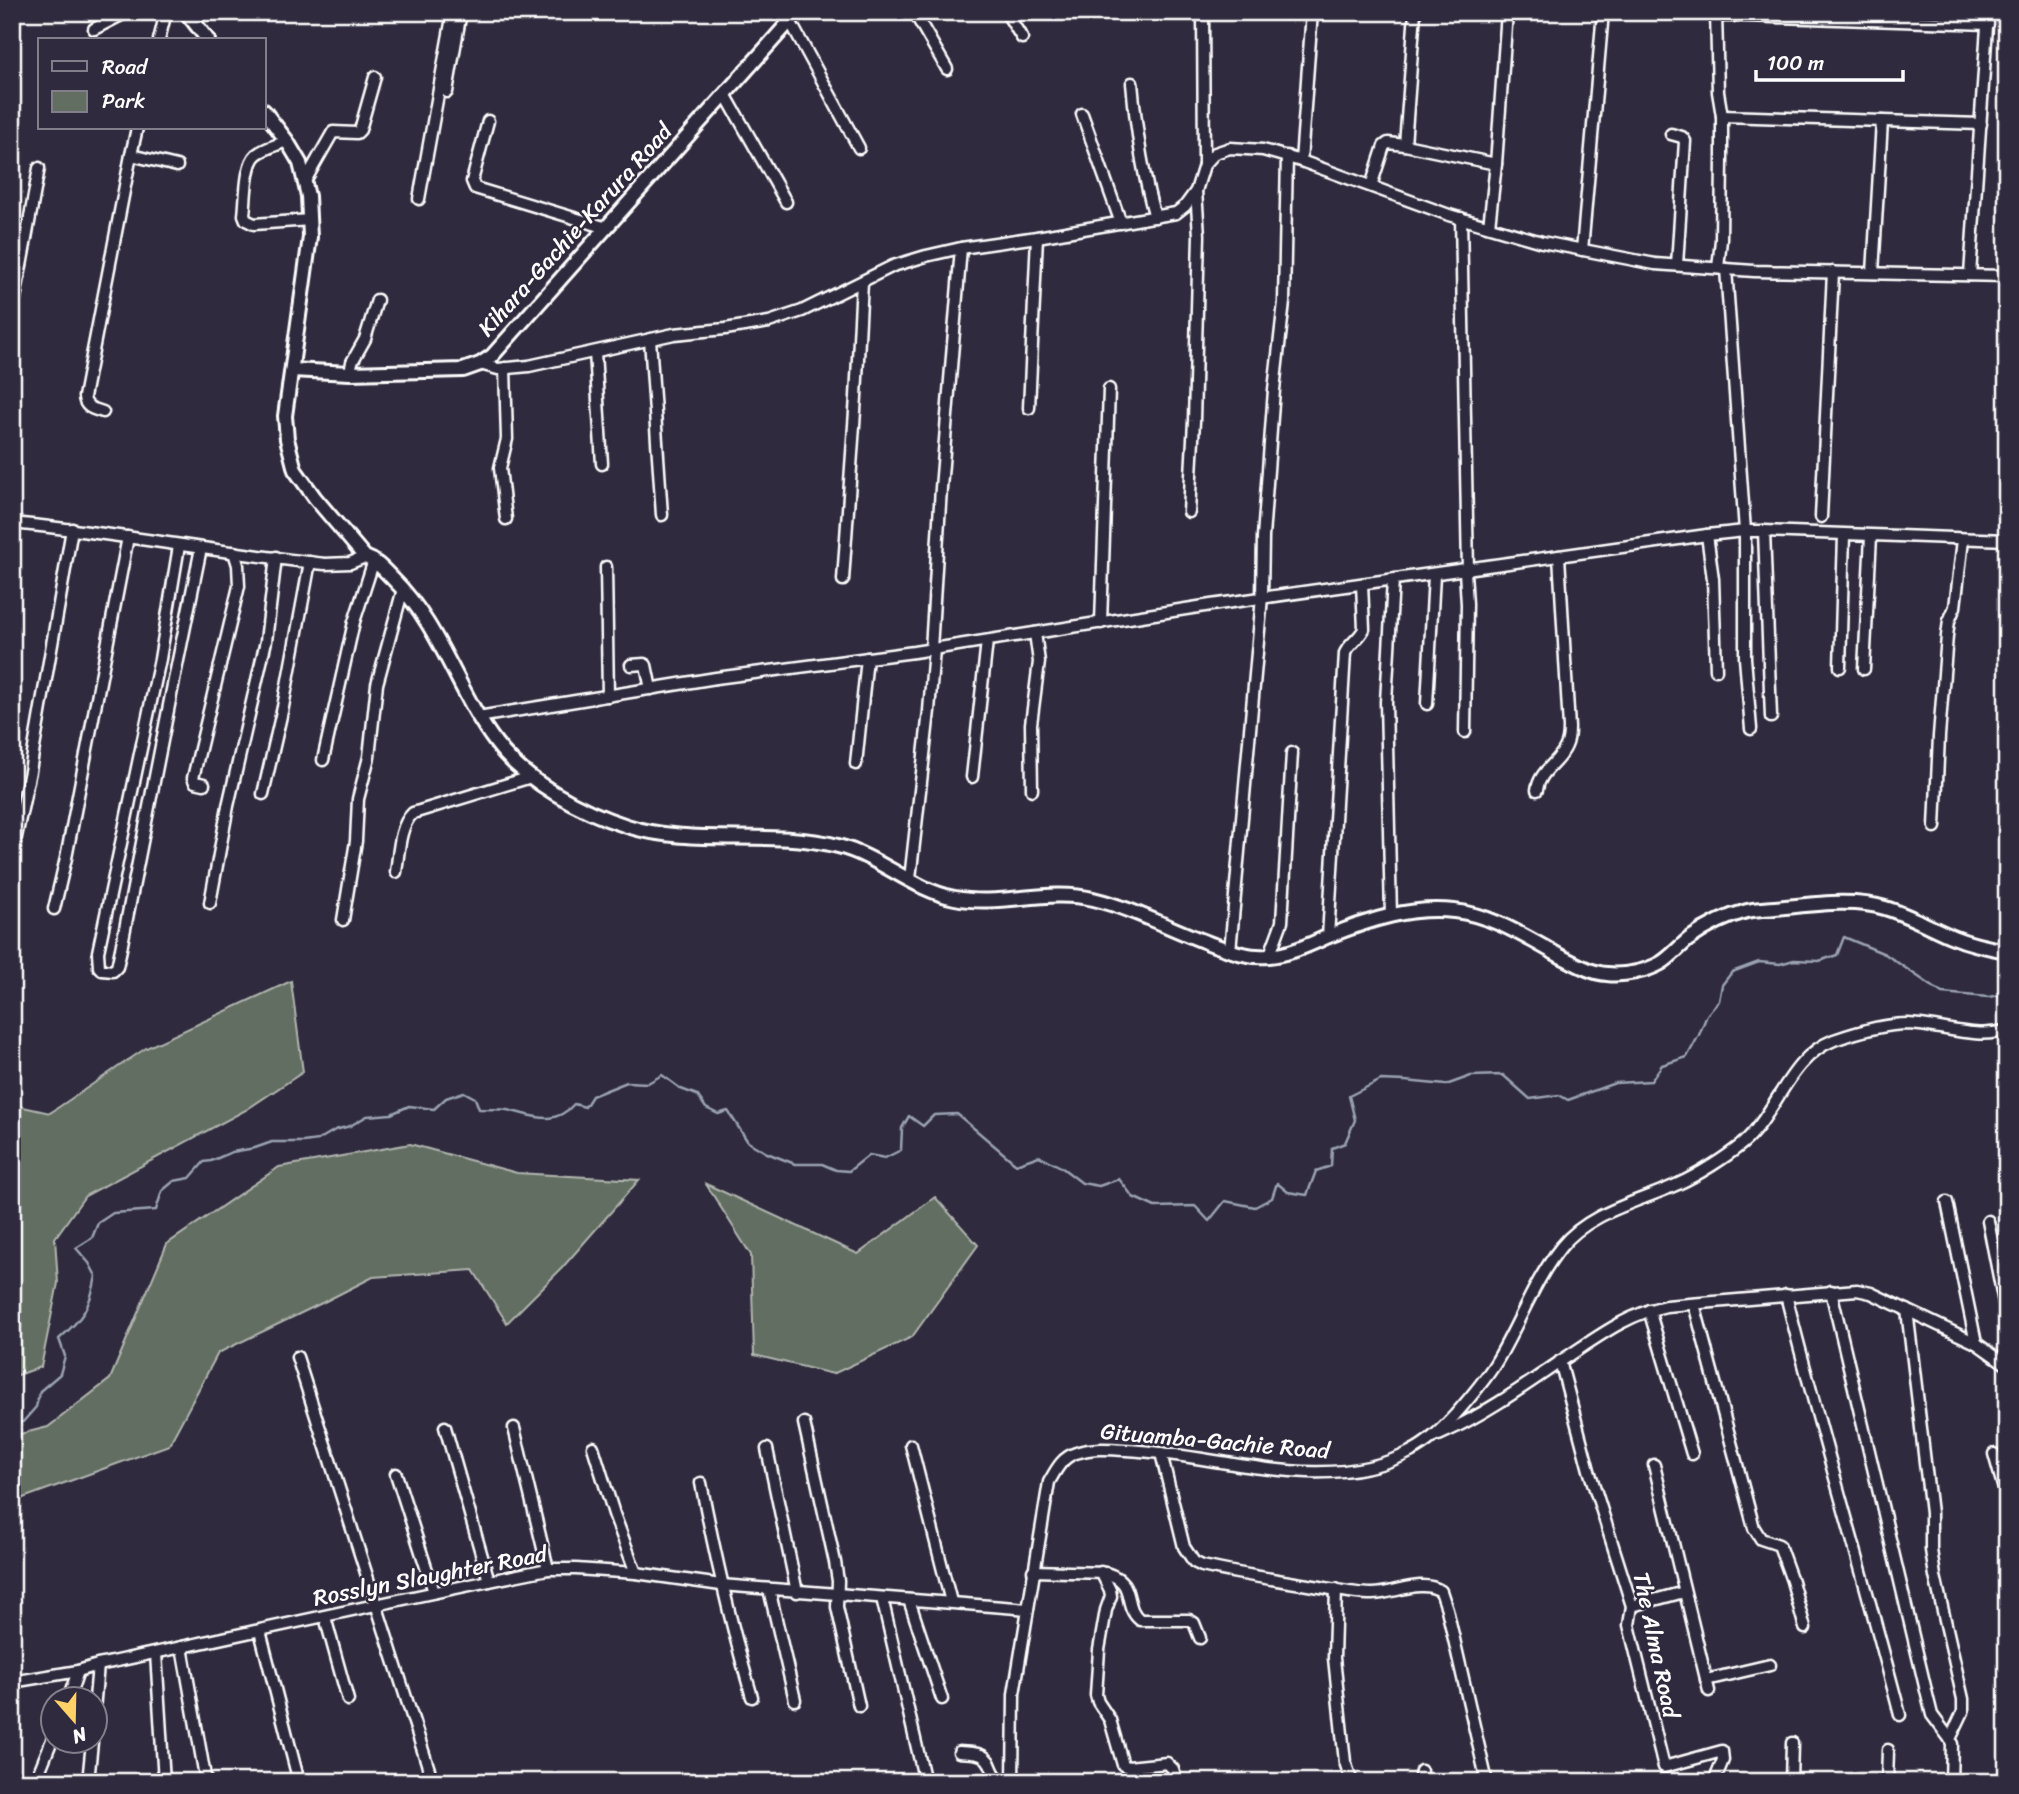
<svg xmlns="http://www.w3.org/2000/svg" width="2019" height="1794" font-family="Sriracha,sans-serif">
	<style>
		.green { fill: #636e62; stroke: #b1b6b0; stroke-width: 2 }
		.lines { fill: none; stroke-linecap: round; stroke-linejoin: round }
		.stream { stroke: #9aa2b3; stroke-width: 2.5 }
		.street-casing { stroke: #fff; stroke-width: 15 }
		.secondary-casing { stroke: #fff; stroke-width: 18 }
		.street { stroke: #2f2a3d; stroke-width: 10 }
		.secondary { stroke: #2f2a3d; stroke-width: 12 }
		.labels { text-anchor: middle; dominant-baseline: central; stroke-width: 5; stroke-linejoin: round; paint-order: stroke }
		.street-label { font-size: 23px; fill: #fff; stroke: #2f2a3d }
	</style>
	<rect width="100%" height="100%" fill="#2f2a3d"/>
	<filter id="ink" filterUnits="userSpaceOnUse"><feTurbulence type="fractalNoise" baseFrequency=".0143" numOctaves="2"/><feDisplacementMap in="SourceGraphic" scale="14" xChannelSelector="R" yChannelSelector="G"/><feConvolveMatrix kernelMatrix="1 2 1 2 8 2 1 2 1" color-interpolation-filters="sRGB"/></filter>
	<g filter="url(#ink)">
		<g class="green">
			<polygon points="291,981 303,1072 246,1110 85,1196 55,1238 58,1283 41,1367 12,1377 12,1112 14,1105 50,1113 146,1048"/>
			<polygon points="410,1144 517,1173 639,1180 562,1268 507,1323 473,1270 373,1277 324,1302 218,1353 169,1445 12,1502 12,1436 48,1427 110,1379 167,1244 279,1167"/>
			<polygon points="706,1184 858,1254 935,1197 978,1245 912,1337 833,1374 754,1355 751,1255"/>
		</g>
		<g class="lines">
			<path class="stream" d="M12 1420 22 1423 36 1407 40 1391 60 1374 65 1356 59 1339C83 1318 90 1308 96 1276L89 1263 76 1248 92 1238 98 1223 113 1213 156 1210 162 1191 174 1181 190 1178 204 1162 211 1161 232 1152 255 1148 272 1142H303L318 1140 335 1130 350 1126 367 1116 391 1114 409 1106 434 1109 446 1098 464 1092 475 1098 479 1109C488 1109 498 1109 507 1110 533 1115 553 1128 574 1104L585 1107 592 1096 627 1082 648 1083 662 1075 681 1089 697 1095 706 1108 718 1114 728 1111 748 1142 767 1153 795 1164H822L836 1170 849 1171 869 1155 885 1158 901 1150 902 1128 909 1116 923 1126 934 1115 957 1114 1016 1164 1039 1156 1061 1167 1082 1183 1099 1186 1119 1179 1133 1197 1155 1207 1195 1206 1209 1221 1225 1201 1255 1207 1272 1198 1277 1183 1288 1192 1307 1195 1316 1171 1331 1166 1332 1148 1345 1143 1355 1120 1349 1096 1381 1080 1405 1081 1446 1085 1471 1076 1503 1075 1530 1099 1559 1095 1568 1100 1615 1083 1651 1081 1662 1065 1687 1057 1699 1035 1707 1015 1719 1001 1722 985 1732 972 1759 962 1780 964 1794 960 1819 961 1837 955 1844 937 1885 954 1942 993 1988 997 2002 995 2007 990"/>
			<defs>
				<g id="street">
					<polyline points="914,12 947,69"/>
					<polyline points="1006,12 1022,38"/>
					<polyline points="1203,12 1204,165"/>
					<polyline points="1699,12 1717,16 1744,16 1988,24"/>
					<polyline points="1716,13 1718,92 1722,116 1722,159 1721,240 1718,268"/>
					<polyline points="790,21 859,148"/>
					<polyline points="94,29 127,12"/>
					<polyline points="159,40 166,12"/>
					<path d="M1132 83C1136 128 1142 173 1155 217"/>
					<polyline points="447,92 461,12"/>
					<polyline points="725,94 786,202"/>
					<polyline points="1082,114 1121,223"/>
					<polyline points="1722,116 1981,124"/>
					<polyline points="488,121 472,181 475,188 607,228"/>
					<polyline points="137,128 131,155 177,166"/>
					<polyline points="1671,134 1682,137 1685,141 1677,265"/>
					<path d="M287 141C278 145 264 148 256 155 245 165 246 201 244 215L246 220 254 224 310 220"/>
					<polyline points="1405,145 1415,12"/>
					<polyline points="1301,161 1312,12"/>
					<polyline points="305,181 333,132 357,133 360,130 375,77"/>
					<polyline points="1371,186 1384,146 1388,143 1405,145 1496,164"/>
					<polyline points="419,199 453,12"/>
					<polyline points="1461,218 1468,570"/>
					<polyline points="1489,226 1496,164 1507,12"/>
					<polyline points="1582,250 1603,12"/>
					<polyline points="1726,269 1745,531 1745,658 1751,729"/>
					<polyline points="1873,273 1882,121"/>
					<polyline points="1970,275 1988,12"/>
					<polyline points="12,315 39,168"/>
					<polyline points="650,339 662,515"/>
					<polyline points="595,352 602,464"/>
					<polyline points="480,364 498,369 529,366 674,334 725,329 769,322 802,311 893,266 926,256 961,248 1037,237 1176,213 1185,206 1196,191 1204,165 1215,153 1230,148 1263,150 1301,161 1449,215 1542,242 1655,264 1754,271 2007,276"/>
					<polyline points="505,368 507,439 500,468 506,519"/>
					<polyline points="350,373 352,362 365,339 377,300"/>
					<polyline points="1029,408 1037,237"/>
					<path d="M103 412C94 409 85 408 84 397L131 155"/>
					<polyline points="1189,512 1194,421 1199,235 1196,191"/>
					<polyline points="1821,517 1833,272"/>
					<path d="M12 523C117 533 221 553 325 564L350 563 365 557"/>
					<polyline points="1764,531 1771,717"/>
					<polyline points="1707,535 1713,579 1716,670"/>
					<polyline points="179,546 160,659 98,952 99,967 102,970 113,971 117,967 121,949 173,685 201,548"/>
					<polyline points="606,567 608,696"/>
					<polyline points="843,580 856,397 862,282"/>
					<polyline points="1101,623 1109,389"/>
					<polyline points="931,649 941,488 961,248"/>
					<polyline points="631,665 644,664 646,665 651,689"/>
					<polyline points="1840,667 1844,535"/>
					<polyline points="1864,669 1871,536"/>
					<polyline points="1427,704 1434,575"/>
					<polyline points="478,717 716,678 914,652 1211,605 1707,535 1745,531 1764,531 2007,540"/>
					<polyline points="1465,732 1467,604 1465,571"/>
					<polyline points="323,760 354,622 374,560"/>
					<polyline points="856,764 867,658"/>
					<polyline points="972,777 987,641"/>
					<polyline points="204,784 195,782 193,778 239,586 238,565 234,552"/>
					<polyline points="1032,790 1031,724 1039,662 1035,633"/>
					<path d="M1537 790C1539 771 1559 763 1566 746 1569 740 1569 734 1569 728L1559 556"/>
					<polyline points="263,794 283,707 310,562"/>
					<polyline points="1935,827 1939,736 1947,636 1949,621 1955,607 1963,540"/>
					<polyline points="12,856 30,771 72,529"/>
					<path d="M396 872C399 853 399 826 413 813L531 777"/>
					<polyline points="910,879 929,711 934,649"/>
					<polyline points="210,903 228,806 266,641 276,557"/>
					<polyline points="54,909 66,858 128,537"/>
					<polyline points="1391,916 1386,702 1393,580"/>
					<polyline points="343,920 356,841 358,799 369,757 377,684 403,589"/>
					<path d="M1328 937 1345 653C1350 643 1359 639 1364 629L1362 584"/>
					<polyline points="1230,951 1262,597 1263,537 1274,390 1284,302 1287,156"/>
					<polyline points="1269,957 1282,922 1292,753"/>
					<polyline points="1947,1202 1976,1343"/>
					<polyline points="1988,1221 2007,1318"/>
					<polyline points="1831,1291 1928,1699 1932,1715 1950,1739 1952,1744 1951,1782"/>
					<path d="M1786 1295C1821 1436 1864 1575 1900 1715"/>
					<polyline points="1694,1304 1754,1528 1761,1539 1779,1545 1792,1581 1805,1628"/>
					<polyline points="1649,1310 1692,1454"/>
					<polyline points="1907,1310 1931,1513 1931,1550 1935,1576 1963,1699 1963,1712 1950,1739"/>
					<polyline points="297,1357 433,1782"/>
					<polyline points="1560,1361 1589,1470 1632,1606 1629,1625 1664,1767 1722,1751 1723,1760 1714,1782"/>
					<polyline points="804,1423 835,1562 838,1581 837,1607 859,1706"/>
					<polyline points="445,1427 489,1581"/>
					<polyline points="514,1428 548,1569"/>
					<path d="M1439 1435C1484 1415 1526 1385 1567 1357 1599 1336 1628 1314 1666 1306L1857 1290 1871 1293 1976 1343 2007 1365"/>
					<polyline points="911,1445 951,1602"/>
					<polyline points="593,1447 614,1514 636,1573"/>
					<polyline points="767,1449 797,1592"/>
					<path d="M1161 1453 1184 1547 1194 1562 1202 1566C1239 1574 1276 1580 1314 1586 1333 1589 1353 1594 1372 1594 1394 1594 1421 1578 1441 1591L1447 1609 1487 1782"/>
					<polyline points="1994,1454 2007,1500"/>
					<polyline points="1654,1465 1709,1691"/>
					<polyline points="396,1474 434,1592"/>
					<path d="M701 1483C715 1555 731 1626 752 1697"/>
					<path d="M1033 1571 1106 1573C1138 1583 1121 1604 1140 1620H1189L1194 1623 1200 1638"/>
					<polyline points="1101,1572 1110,1590 1111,1596 1106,1610 1099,1650 1096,1695 1098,1702 1110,1720 1123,1765 1128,1767 1167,1763 1173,1769 1177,1782"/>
					<polyline points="769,1589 795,1700"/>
					<polyline points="1336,1589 1334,1658 1345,1762 1352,1782"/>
					<polyline points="882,1598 925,1782"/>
					<polyline points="909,1600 942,1699"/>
					<polyline points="1632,1606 1684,1592"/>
					<polyline points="325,1617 348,1700"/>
					<polyline points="260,1631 299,1782"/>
					<polyline points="182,1647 206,1782"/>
					<polyline points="156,1653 164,1782"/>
					<polyline points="1706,1680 1770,1665"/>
					<path d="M12 1682 78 1671 98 1665C248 1633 397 1599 548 1569H576L636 1573 721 1585 1028 1609"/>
					<polyline points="68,1700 78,1671"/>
					<polyline points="94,1710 98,1665"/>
					<path d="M959 1752C966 1753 977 1752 983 1756 995 1762 988 1777 1007 1782"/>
					<polyline points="35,1782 52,1740"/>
					<polyline points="88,1782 92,1742"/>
					<path d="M1013 1782 1014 1694 1049 1482C1056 1470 1062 1457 1076 1453 1096 1446 1119 1450 1140 1451 1225 1457 1330 1495 1410 1452 1428 1443 1441 1430 1455 1415 1469 1399 1483 1383 1495 1364 1518 1327 1533 1282 1561 1247 1589 1212 1639 1202 1678 1184 1698 1175 1725 1158 1742 1144 1777 1114 1788 1058 1834 1040 1857 1032 1883 1024 1908 1024 1940 1025 1976 1040 2007 1030"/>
					<polyline points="1419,1782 1421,1771"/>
					<polyline points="1791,1782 1792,1743"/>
					<polyline points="1887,1782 1888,1750"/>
				</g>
				<g id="secondary">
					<polyline points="186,12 208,40"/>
					<path d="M264 111 287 141 300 163 308 196 310 237 285 416 287 439 295 470 315 498 365 557C377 561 384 570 393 579 440 625 457 691 496 743 524 781 582 812 627 826 692 847 770 829 838 846 879 856 913 890 955 898 1001 907 1047 888 1093 899 1135 909 1174 931 1214 945 1231 951 1250 958 1268 956 1289 955 1310 944 1329 936 1369 920 1411 906 1454 911 1494 915 1530 940 1564 958 1578 965 1592 973 1607 974 1624 976 1647 971 1661 963 1671 957 1680 946 1689 939 1706 927 1727 916 1747 911 1756 909 1766 909 1775 908 1810 905 1851 898 1885 908 1909 915 1931 928 1953 937 1970 944 1989 948 2007 951"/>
					<polyline points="292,370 350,373 463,370 480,364 492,356 798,12"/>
				</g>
			</defs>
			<use href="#street" class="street-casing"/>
			<use href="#secondary" class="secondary-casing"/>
			<use href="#street" class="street"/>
			<use href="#secondary" class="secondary"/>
		</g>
	</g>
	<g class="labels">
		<g class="street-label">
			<text transform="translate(575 230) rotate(-48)">Kihara-Gachie-Karura Road</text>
			<text transform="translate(1215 1441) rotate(5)">Gituamba-Gachie Road</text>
			<text transform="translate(430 1576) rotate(-11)">Rosslyn Slaughter Road</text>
			<text transform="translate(1656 1645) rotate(78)">The Alma Road</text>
		</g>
	</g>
	<rect width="2019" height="1794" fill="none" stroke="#2f2a3d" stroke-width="42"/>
	<rect x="21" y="21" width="1977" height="1752" fill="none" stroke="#fff" stroke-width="2.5" filter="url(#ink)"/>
	<rect x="38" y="38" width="228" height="91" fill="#2f2a3d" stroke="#827f8b" stroke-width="2"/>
	<rect x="52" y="61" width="35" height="10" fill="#2f2a3d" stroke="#827f8b" stroke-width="2"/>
	<text x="102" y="74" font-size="21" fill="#ffffff">Road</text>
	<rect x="52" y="91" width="35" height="21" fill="#636e62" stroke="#827f8b" stroke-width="2"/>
	<text x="102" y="108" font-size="21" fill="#ffffff">Park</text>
	<g transform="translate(74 1720) rotate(160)"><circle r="33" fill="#2f2a3d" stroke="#827f8b" stroke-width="2"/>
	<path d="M0-5L12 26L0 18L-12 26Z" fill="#ffd166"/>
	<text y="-10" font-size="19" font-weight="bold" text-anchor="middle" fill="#ffffff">N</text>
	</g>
	<path d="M1756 70v10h147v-10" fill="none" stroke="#ffffff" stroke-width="3.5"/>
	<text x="1767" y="70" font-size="21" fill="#ffffff" stroke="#2f2a3d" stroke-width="5" paint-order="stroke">100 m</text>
</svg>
